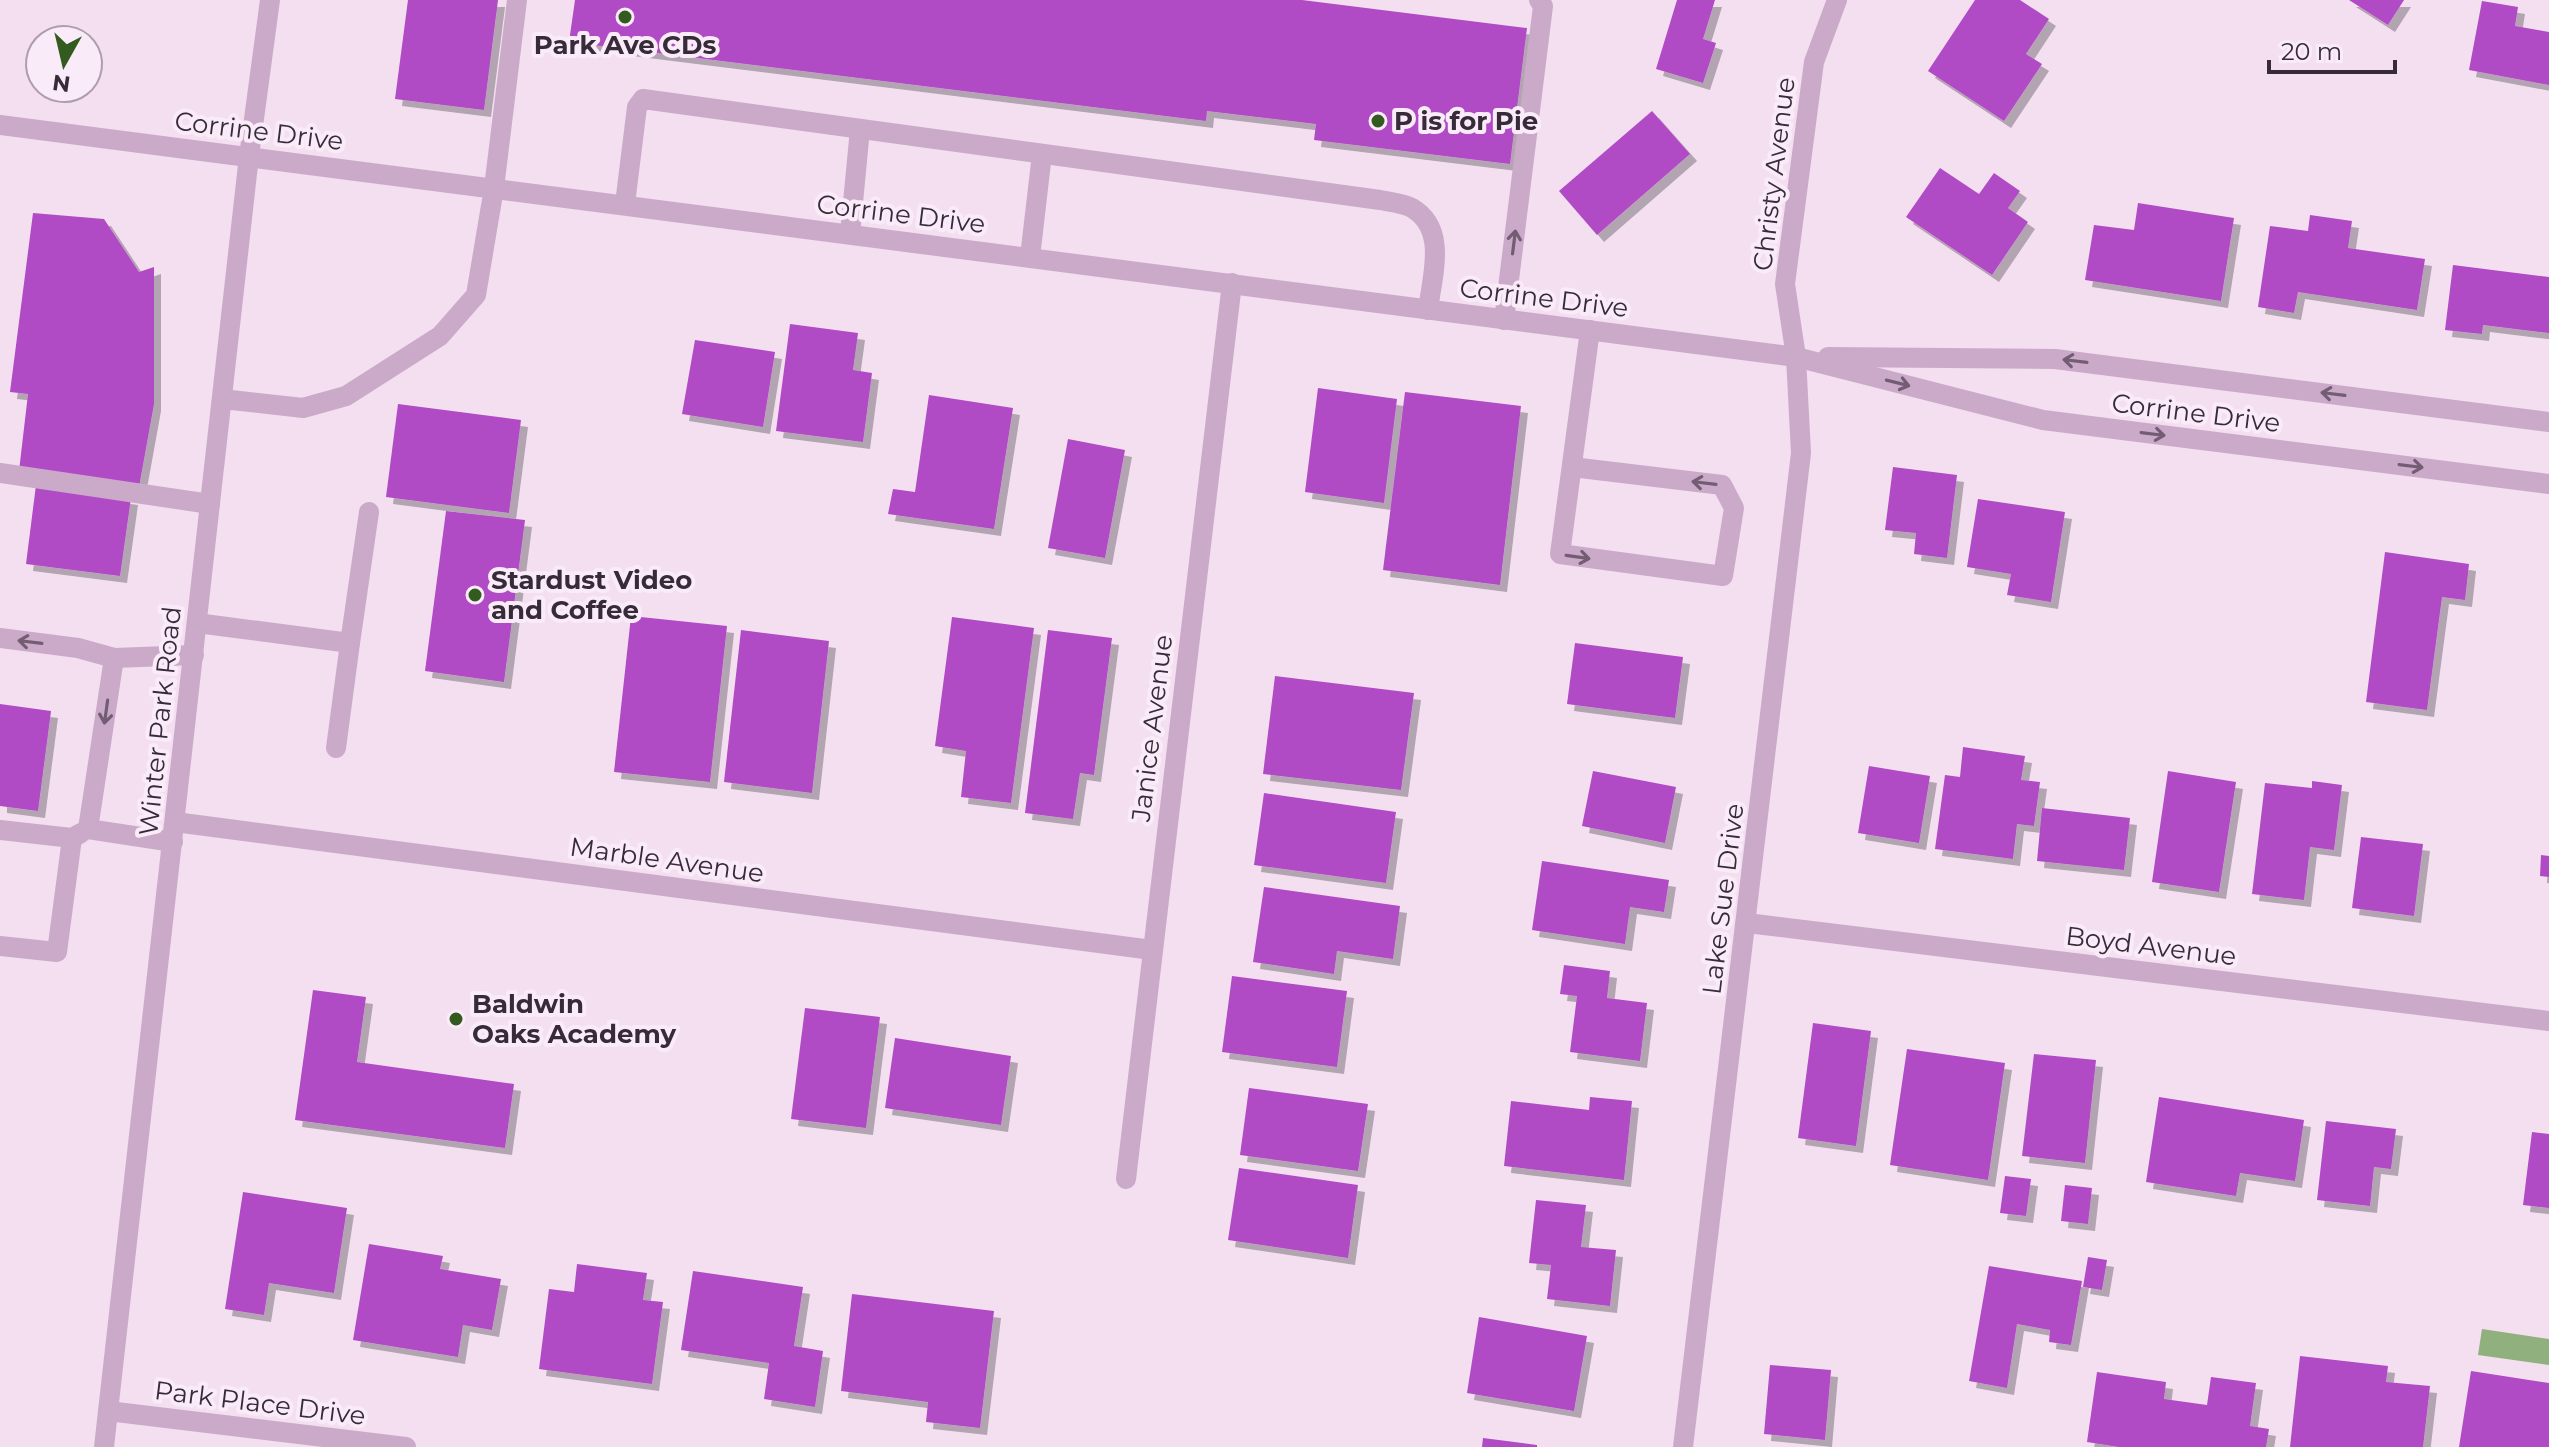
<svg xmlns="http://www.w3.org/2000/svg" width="2549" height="1447" font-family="Montserrat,sans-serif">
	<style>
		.water { fill: #90b07e }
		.building { fill: #b04bc5; filter: url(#shadow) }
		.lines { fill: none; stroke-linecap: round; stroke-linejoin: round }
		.service { stroke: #cbaac9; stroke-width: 20 }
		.minor { stroke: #cbaac9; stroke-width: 20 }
		.tertiary { stroke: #cbaac9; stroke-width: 20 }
		.oneway { stroke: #725d73 }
		.poi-dot { fill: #335a1f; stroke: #faebf8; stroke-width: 3 }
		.labels { text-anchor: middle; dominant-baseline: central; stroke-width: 8; stroke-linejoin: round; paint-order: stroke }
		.poi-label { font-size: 26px; font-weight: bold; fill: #372a39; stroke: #faebf8; text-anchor: start }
		.street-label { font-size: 26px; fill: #372a39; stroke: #faebf8 }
	</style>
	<defs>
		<filter id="shadow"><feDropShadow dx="7" dy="7" stdDeviation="0" flood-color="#0004"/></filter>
	</defs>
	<rect width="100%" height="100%" fill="#f3dff0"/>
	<polygon class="water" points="2482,1329 2549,1339 2549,1365 2478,1355"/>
	<g class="building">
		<polygon points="408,0 498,0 484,110 395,99"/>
		<polygon points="575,0 1302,0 1527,28 1510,164 1314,140 1316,124 1207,111 1206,121 569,42"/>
		<polygon points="1677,0 1715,0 1703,39 1716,43 1703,83 1656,69"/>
		<polygon points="1975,0 2020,0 2049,19 2026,54 2042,64 2004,121 1928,71"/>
		<polygon points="2349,0 2404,0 2388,25"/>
		<polygon points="2482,1 2518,7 2515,26 2549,32 2549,85 2469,70"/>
		<polygon points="1652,111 1690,154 1597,235 1559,191"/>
		<polygon points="1940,168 1979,194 1994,173 2020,191 2008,208 2028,222 1992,275 1906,217"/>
		<polygon points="2138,203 2234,218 2221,301 2085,280 2094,225 2134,230"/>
		<polygon points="33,213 104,219 139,272 154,267 154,404 139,487 19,471 28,394 10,392"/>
		<polygon points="2310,215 2352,221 2348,248 2425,259 2417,310 2298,292 2294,313 2258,307 2270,226 2308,231"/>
		<polygon points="2453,265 2549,277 2549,333 2483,325 2482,334 2445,330"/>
		<polygon points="790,324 858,333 853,370 872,373 863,442 776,431"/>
		<polygon points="695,340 775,352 763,427 682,414"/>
		<polygon points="1318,388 1397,399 1384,503 1305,492"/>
		<polygon points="1405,392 1521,406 1500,585 1383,570"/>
		<polygon points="929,395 1013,408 994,529 888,514 893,489 915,492"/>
		<polygon points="398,404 521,420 509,513 386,497"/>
		<polygon points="1068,439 1125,450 1105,558 1048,548"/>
		<polygon points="1893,467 1957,475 1947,558 1914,554 1916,533 1885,530"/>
		<polygon points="36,485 131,498 120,576 26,564"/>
		<polygon points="1978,499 2065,512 2051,602 2007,595 2011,574 1967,567"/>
		<polygon points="446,511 525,520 504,682 425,671"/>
		<polygon points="2385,552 2469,564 2465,600 2442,597 2427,710 2366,702"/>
		<polygon points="631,616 727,626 710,782 614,772"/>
		<polygon points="952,617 1034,628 1011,803 961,797 966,751 935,746"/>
		<polygon points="741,630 829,641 812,793 724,782"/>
		<polygon points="1048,630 1112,638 1094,775 1080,773 1073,819 1025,813"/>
		<polygon points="1575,643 1683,657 1675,718 1567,704"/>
		<polygon points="1275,676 1414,693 1401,790 1263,774"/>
		<polygon points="0,704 51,711 38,811 0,806"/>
		<polygon points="1963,747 2025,756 2021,780 2040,782 2034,826 2017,824 2013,859 1935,849 1945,775 1960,777"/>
		<polygon points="1869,766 1930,776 1919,843 1858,833"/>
		<polygon points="1593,771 1676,787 1665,843 1582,826"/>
		<polygon points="2168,771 2236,782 2219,892 2152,882"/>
		<polygon points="2312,781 2342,785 2334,850 2310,847 2304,900 2252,894 2265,783 2312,788"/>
		<polygon points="1264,793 1396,812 1386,883 1254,865"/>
		<polygon points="2042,808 2130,818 2124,870 2037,861"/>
		<polygon points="2361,837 2423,844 2414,916 2352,908"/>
		<polygon points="2541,855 2549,856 2549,877 2540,876"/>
		<polygon points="1542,861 1669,880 1664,912 1630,907 1625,944 1532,930"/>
		<polygon points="1264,887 1400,906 1393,959 1337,951 1334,974 1253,962"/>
		<polygon points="1564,965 1610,971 1607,998 1647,1003 1640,1061 1570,1052 1577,996 1560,994"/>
		<polygon points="1232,976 1347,991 1337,1067 1222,1052"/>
		<polygon points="313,990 366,997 357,1062 514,1084 505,1148 295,1120"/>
		<polygon points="805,1008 880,1017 866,1128 791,1119"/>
		<polygon points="1813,1023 1871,1031 1856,1146 1798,1138"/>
		<polygon points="895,1038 1011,1056 1001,1125 885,1108"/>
		<polygon points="1907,1049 2005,1063 1988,1180 1890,1165"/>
		<polygon points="2034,1054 2096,1060 2085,1163 2022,1156"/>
		<polygon points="1249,1088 1368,1104 1358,1171 1240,1155"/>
		<polygon points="1590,1097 1632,1101 1624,1180 1504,1166 1511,1101 1589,1110"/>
		<polygon points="2159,1097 2304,1120 2295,1181 2240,1173 2236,1196 2146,1182"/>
		<polygon points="2326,1121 2396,1129 2391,1169 2374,1167 2370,1206 2317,1200"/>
		<polygon points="2532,1132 2549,1134 2549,1208 2523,1205"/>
		<polygon points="1239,1168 1358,1185 1348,1258 1228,1240"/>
		<polygon points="2005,1176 2031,1179 2026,1216 2000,1213"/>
		<polygon points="2065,1185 2092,1188 2088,1224 2061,1221"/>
		<polygon points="243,1192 347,1208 334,1293 269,1283 264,1315 225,1309"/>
		<polygon points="1536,1200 1586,1205 1581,1247 1616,1250 1610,1306 1547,1299 1551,1265 1529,1263"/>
		<polygon points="369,1244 443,1256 440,1269 501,1279 492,1330 463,1325 458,1357 353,1340"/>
		<polygon points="2088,1257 2107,1260 2102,1290 2083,1287"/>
		<polygon points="577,1264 647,1273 643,1300 663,1302 652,1384 539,1369 549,1289 574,1292"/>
		<polygon points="1989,1266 2082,1281 2071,1345 2049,1342 2050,1330 2017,1324 2007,1388 1969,1381"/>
		<polygon points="693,1271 803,1287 794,1346 823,1351 815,1407 764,1399 769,1363 681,1350"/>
		<polygon points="852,1294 994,1311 980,1428 926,1422 928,1402 841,1391"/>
		<polygon points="1479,1317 1587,1336 1574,1411 1467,1393"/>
		<polygon points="2300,1356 2388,1366 2386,1382 2430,1386 2423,1447 2290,1447"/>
		<polygon points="1770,1365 1831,1370 1825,1440 1764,1434"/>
		<polygon points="2471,1371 2549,1383 2549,1447 2459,1447"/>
		<polygon points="2097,1372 2166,1382 2164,1399 2207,1405 2211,1377 2256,1383 2250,1426 2269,1429 2266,1447 2119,1447 2087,1442"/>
		<polygon points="1483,1438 1537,1445 1537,1447 1482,1447"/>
	</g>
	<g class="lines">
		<g class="service">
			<path d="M625 204 637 107 643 99 1380 200C1390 202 1403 203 1412 208 1448 229 1432 276 1428 310"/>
			<polyline points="850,234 860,129"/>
			<polyline points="1030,257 1042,154"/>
			<polyline points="1504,320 1543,6 1539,0"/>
			<polyline points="222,399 303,408 346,396 440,336 476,295 494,188 517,0"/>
			<polyline points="1572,467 1722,485 1734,508 1723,576 1560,554 1590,330"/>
			<polyline points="0,473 210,504"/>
			<polyline points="197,623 350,643 336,748"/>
			<polyline points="0,638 78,648 114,658"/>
			<polyline points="350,643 369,512"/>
			<polyline points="0,830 72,838 81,833"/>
			<polyline points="173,842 88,829 114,658 194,655"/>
			<polyline points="0,946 57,952 72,838"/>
		</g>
		<g class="minor">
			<polyline points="175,822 1152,950"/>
			<polyline points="1747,923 2549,1021"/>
			<polyline points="1126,1179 1232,283"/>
			<polyline points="108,1411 406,1447"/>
			<polyline points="1683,1447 1801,453 1796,357 1785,284 1814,62 1837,0"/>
		</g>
		<g class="tertiary">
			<polyline points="0,125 1796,357 2043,420 2549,484"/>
			<polyline points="1828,357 2055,359 2549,422"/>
			<polyline points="104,1447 249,156 270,0"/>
		</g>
	</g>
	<defs><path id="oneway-shaft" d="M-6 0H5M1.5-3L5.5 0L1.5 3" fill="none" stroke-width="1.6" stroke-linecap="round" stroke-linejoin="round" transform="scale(2)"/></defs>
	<g class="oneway">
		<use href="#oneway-shaft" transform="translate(1514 242) rotate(-83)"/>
		<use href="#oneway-shaft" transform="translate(2075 361) rotate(-173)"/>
		<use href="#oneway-shaft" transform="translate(1898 383) rotate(14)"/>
		<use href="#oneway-shaft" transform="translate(2333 394) rotate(-173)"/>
		<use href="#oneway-shaft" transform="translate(2153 434) rotate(7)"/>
		<use href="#oneway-shaft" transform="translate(2411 466) rotate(7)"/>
		<use href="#oneway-shaft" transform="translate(1704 483) rotate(-173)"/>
		<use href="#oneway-shaft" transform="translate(1578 557) rotate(8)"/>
		<use href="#oneway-shaft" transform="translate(30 642) rotate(-173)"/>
		<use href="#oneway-shaft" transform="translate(106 712) rotate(98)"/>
	</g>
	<g class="poi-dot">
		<circle cx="625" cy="17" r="8"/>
		<circle cx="1378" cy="121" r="8"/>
		<circle cx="475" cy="595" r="8"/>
		<circle cx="456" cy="1019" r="8"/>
	</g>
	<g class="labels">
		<g class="poi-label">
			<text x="625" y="45" text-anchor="middle">Park Ave CDs</text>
			<text x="1394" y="121">P is for Pie</text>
			<text x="491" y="580">Stardust Video<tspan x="491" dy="30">and Coffee</tspan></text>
			<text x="472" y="1004">Baldwin<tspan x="472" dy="30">Oaks Academy</tspan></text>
		</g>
		<g class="street-label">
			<text transform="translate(259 131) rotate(7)">Corrine Drive</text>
			<text transform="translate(1774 174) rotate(-83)">Christy Avenue</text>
			<text transform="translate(901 214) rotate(7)">Corrine Drive</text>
			<text transform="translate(1544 298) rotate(7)">Corrine Drive</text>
			<text transform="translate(2196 413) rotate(7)">Corrine Drive</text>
			<text transform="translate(160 721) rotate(-84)">Winter Park Road</text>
			<text transform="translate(1152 728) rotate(-83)">Janice Avenue</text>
			<text transform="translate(667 860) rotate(8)">Marble Avenue</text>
			<text transform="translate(1723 899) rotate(-83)">Lake Sue Drive</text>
			<text transform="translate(2151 946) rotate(7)">Boyd Avenue</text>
			<text transform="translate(260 1403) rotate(7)">Park Place Drive</text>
		</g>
	</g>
	<g transform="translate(64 64) rotate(188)"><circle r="38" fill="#faebf8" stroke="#ac9eac" stroke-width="2"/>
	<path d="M0-6L14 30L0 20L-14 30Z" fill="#335a1f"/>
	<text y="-12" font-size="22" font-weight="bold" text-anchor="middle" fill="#372a39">N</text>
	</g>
	<path d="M2269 60v12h126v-12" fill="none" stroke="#372a39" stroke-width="4"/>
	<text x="2281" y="60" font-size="24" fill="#372a39" stroke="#faebf8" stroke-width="6" paint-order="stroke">20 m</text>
</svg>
